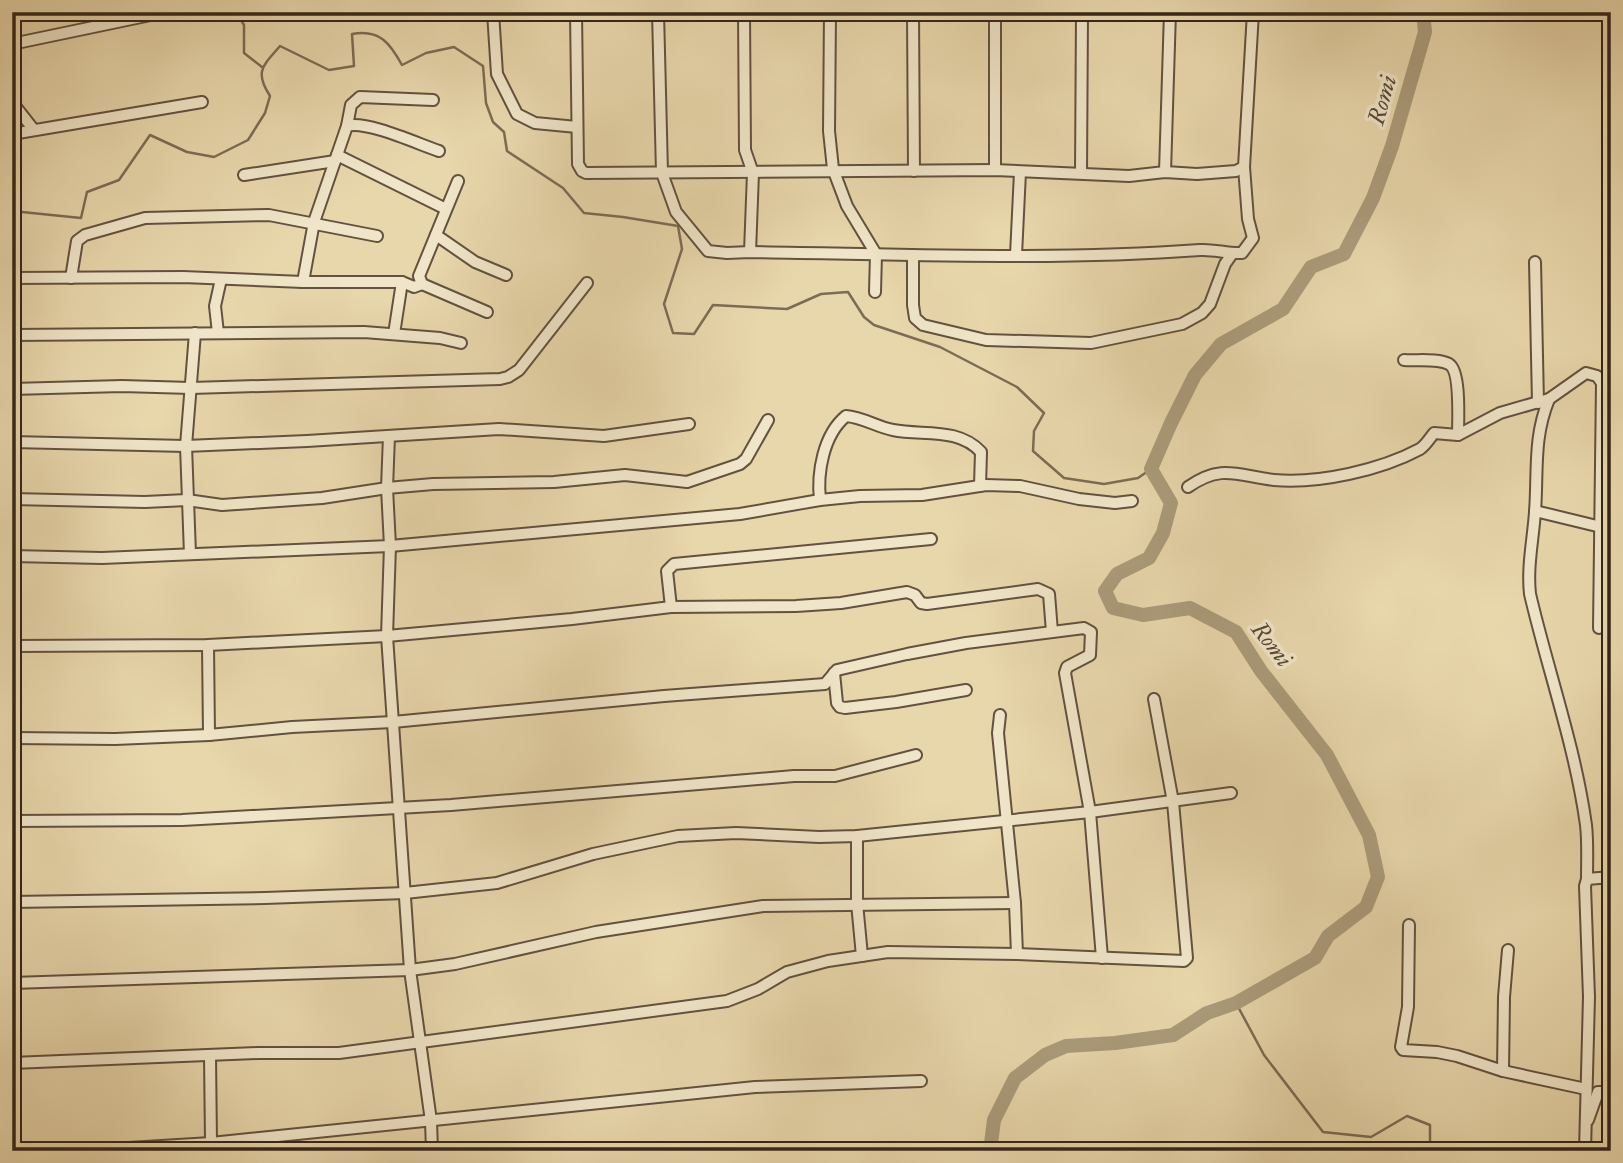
<svg xmlns="http://www.w3.org/2000/svg" width="1623" height="1163" font-family="'IM FELL Great Primer',serif">
	<style>
		.lines { fill: none; stroke-linecap: round; stroke-linejoin: round }
		.stream { stroke: #7c6c54; stroke-width: 2.5 }
		.river { stroke: #ab9b7a; stroke-width: 14 }
		.minor-casing { stroke: #62523f; stroke-width: 14 }
		.minor { stroke: #f0e5c8; stroke-width: 10 }
		.labels { text-anchor: middle; dominant-baseline: central; stroke-width: 7; stroke-linejoin: round; paint-order: stroke }
		.water-label { font-size: 23px; font-style: italic; fill: #584938; stroke: #f0e5c8 }
	</style>
	<rect width="100%" height="100%" fill="#e8d7ab"/>
	<filter id="stains"><feTurbulence type="fractalNoise" baseFrequency=".00286" numOctaves="4"/><feColorMatrix values="0 0 0 0 .2 0 0 0 0 .09 0 0 0 0 .02 0 0 0 .5 -.17"/></filter>
	<radialGradient id="worn" r=".72"><stop offset=".6" stop-color="#630" stop-opacity="0"/><stop offset="1" stop-color="#630" stop-opacity=".3"/></radialGradient>
	<g class="lines">
		<g class="stream">
			<polyline points="236,12 244,25 244,53 262,67"/>
			<path d="M12 211 81 218 87 192 119 180 150 135 187 152 214 157 248 140 265 113 270 96C254 71 263 66 280 46L329 70 354 66 352 34C380 29 390 43 402 65L426 53 454 47 483 66 486 103 493 122 504 132 507 151 563 188 584 213 623 217 678 226 682 249 664 304 673 333 694 334 713 305 787 309 821 294 848 292 864 317 874 325 940 347 1017 387 1044 413 1034 431 1033 451 1064 478 1104 484 1138 478 1151 469"/>
			<polyline points="1236,1003 1264,1055 1323,1132 1371,1137 1407,1116 1430,1125 1430,1151"/>
		</g>
		<polyline class="river" points="990,1151 994,1120 1015,1078 1045,1055 1066,1046 1115,1043 1173,1035 1207,1013 1236,1003 1315,958 1328,936 1366,907 1378,877 1369,835 1327,755 1261,671 1236,632 1190,608 1143,615 1113,608 1105,591 1117,574 1149,558 1163,533 1171,503 1151,469 1171,423 1195,375 1221,344 1283,309 1311,267 1344,254 1373,198 1392,146 1425,32 1423,12"/>
		<defs>
			<g id="minor">
				<polyline points="493,12 497,74 517,114 535,123 577,127"/>
				<polyline points="576,12 578,164 582,171 586,173 995,170 1129,176 1165,172 1197,174 1236,171 1244,167"/>
				<path d="M658 12 662 173 676 212 708 251 727 253 750 252C900 254 1051 261 1200 250 1214 249 1228 254 1242 253L1253 238 1248 219 1244 167 1253 12"/>
				<polyline points="744,12 745,150 753,173 750,252"/>
				<polyline points="830,12 829,131 833,169 847,206 876,254 875,292"/>
				<polyline points="913,12 914,171"/>
				<polyline points="12,44 165,12"/>
				<polyline points="12,102 34,130"/>
				<polyline points="347,126 351,105 360,97 433,100"/>
				<polyline points="12,134 202,102"/>
				<polyline points="337,155 446,209"/>
				<polyline points="995,170 995,12"/>
				<polyline points="1165,172 1170,12"/>
				<polyline points="1081,173 1082,12"/>
				<polyline points="244,175 335,161"/>
				<polyline points="436,235 475,262 506,275"/>
				<polyline points="913,255 913,305 915,318 923,325 986,340 1091,343 1182,324 1202,313 1210,304 1225,264 1232,254"/>
				<polyline points="1016,255 1020,172"/>
				<polyline points="1535,262 1538,403"/>
				<polyline points="12,278 183,277 303,282 402,282 414,287 422,284 419,276 458,181"/>
				<polyline points="71,278 77,241 85,235 145,218 269,215 377,236"/>
				<path d="M303 282 314 222 347 126C366 120 418 144 439 151"/>
				<polyline points="422,284 487,312"/>
				<polyline points="218,333 215,306 221,279"/>
				<polyline points="394,334 402,282"/>
				<polyline points="12,335 364,332 440,338 461,343"/>
				<path d="M1404 360C1416 361 1438 358 1449 364 1461 371 1458 421 1458 435"/>
				<polyline points="12,389 122,386 191,388 500,379 508,377 519,370 587,283"/>
				<path d="M1549 399C1533 438 1538 471 1535 512 1533 540 1527 567 1530 594 1548 671 1575 746 1586 825 1588 842 1587 861 1587 879"/>
				<polyline points="389,436 387,488 390,546 387,636 410,970 431,1121 432,1151"/>
				<polyline points="12,442 186,446 307,441 499,429 604,436 689,424"/>
				<path d="M1188 487C1222 463 1238 476 1274 480 1319 484 1381 470 1420 449 1426 445 1430 438 1434 433L1458 435 1500 413 1549 399 1586 373 1597 376 1602 383H1611"/>
				<polyline points="12,499 145,502 187,500 222,505 322,498 387,488 433,484 554,482 625,475 687,482 740,464 746,459 768,420"/>
				<path d="M820 500C817 473 823 435 846 416 862 417 877 427 893 430 923 436 958 427 981 452L980 486"/>
				<polyline points="1535,511 1601,527"/>
				<polyline points="190,554 186,446 195,333"/>
				<polyline points="12,556 102,558 390,546 740,514 820,500 860,496 922,495 986,485 1020,486 1079,499 1115,503 1132,501"/>
				<polyline points="671,607 667,571 674,564 931,539"/>
				<polyline points="1599,628 1602,383"/>
				<polyline points="208,645 209,735"/>
				<polyline points="12,646 208,645 387,636 572,619 671,607 796,606 841,603 907,592 915,595 921,603 927,604 1038,589 1049,594 1052,632"/>
				<polyline points="834,673 837,703 840,707 845,708 896,702 966,690"/>
				<polyline points="1000,715 998,733 1015,903 1017,954"/>
				<polyline points="12,738 115,739 209,735 292,727 393,722 664,696 825,684 837,670 907,654 966,643 1084,628 1091,632 1090,655 1067,667 1065,673 1090,812 1102,958"/>
				<polyline points="12,821 182,820 451,805 794,776 835,776 916,755"/>
				<polyline points="857,836 857,903 862,956"/>
				<polyline points="12,902 265,898 405,893 497,883 593,854 678,836 736,833 819,837 857,836 1090,812 1231,793"/>
				<polyline points="1409,925 1408,1007 1401,1047 1403,1050 1437,1052 1457,1056 1503,1071 1586,1089"/>
				<polyline points="12,983 410,970 455,964 596,932 763,906 1015,903"/>
				<polyline points="210,1055 211,1143"/>
				<polyline points="12,1063 258,1053 339,1053 727,1001 758,989 787,972 828,961 888,952 1017,954 1184,961 1187,958 1173,802 1154,699"/>
				<polyline points="1503,1071 1504,997 1508,950"/>
				<polyline points="1588,1120 1598,1092 1611,1092"/>
				<polyline points="79,1151 211,1143 755,1087 921,1081"/>
				<polyline points="1585,1151 1589,997 1585,886 1587,879 1611,877"/>
			</g>
		</defs>
		<use href="#minor" class="minor-casing"/>
		<use href="#minor" class="minor"/>
	</g>
	<g class="labels">
		<g class="water-label">
			<text transform="translate(1382 100) rotate(-74)">Romi</text>
			<text transform="translate(1272 644) rotate(52)">Romi</text>
		</g>
	</g>
	<rect width="1623" height="1163" fill="none" stroke="#e8d7ab" stroke-width="42"/>
	<rect x="14" y="14" width="1595" height="1135" fill="none" stroke="#35261b" stroke-width="3.5"/>
	<rect x="21" y="21" width="1581" height="1121" fill="none" stroke="#35261b" stroke-width="2"/>
	<rect width="100%" height="100%" filter="url(#stains)"/>
	<rect width="100%" height="100%" fill="url(#worn)"/>
</svg>
